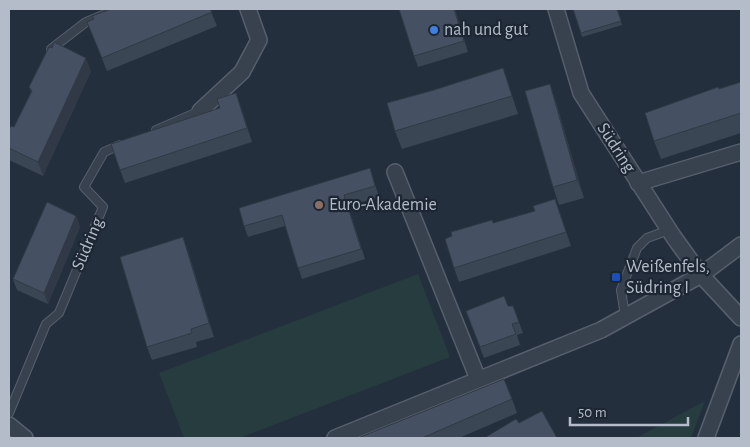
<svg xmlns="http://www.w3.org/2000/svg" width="750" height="447" font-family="'Alegreya Sans',sans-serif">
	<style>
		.green { fill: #263c3f }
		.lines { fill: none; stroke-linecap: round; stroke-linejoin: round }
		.service-casing { stroke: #565f6c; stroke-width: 10 }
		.minor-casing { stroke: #565f6c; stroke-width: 18 }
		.service { stroke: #38414e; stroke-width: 8 }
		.minor { stroke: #38414e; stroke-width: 15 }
		.wall { fill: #3b4654 }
		.shaded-wall { fill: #303945 }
		.building { fill: #455162; stroke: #303945 }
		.shop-dot { fill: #3f7fe0; stroke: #1d2633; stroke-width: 2 }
		.education-dot { fill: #8d6e63; stroke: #1d2633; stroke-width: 2 }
		.transit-dot { fill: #1a4fb4; stroke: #1d2633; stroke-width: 2 }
		.labels { text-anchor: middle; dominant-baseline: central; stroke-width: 4.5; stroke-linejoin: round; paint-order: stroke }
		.poi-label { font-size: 18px; fill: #b4bcc9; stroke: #1d2633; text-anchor: start }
		.street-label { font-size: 18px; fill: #b4bcc9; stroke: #1d2633 }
	</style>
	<rect width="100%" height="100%" fill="#242f3e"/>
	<g class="green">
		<polygon points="418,274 450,357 240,438 184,438 159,373"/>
		<polygon points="705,401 691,438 636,438"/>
	</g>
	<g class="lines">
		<defs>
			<g id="service">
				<polyline points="51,49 86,22 117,9"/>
				<polyline points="156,130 200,111"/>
				<polyline points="625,316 621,290 637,248 647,238 669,230"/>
				<polyline points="9,413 46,324 59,313 103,207 84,187 104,152 120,145"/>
			</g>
			<g id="minor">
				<polyline points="556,9 581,93 673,236 701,275 741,318"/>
				<polyline points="200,111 242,72 259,40 248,9"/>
				<polyline points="395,172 478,379"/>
				<polyline points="638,183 741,152"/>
				<polyline points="9,425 25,438"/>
				<polyline points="335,438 601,330 701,275 741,245"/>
				<polyline points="706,438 741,344"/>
			</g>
		</defs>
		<use href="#service" class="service-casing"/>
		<use href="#minor" class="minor-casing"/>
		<use href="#service" class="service"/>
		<use href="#minor" class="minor"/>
	</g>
	<g class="wall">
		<polygon points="210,9 217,26 107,71 87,22"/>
		<polygon points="455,9 468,52 418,67 414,56"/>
		<polygon points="573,9 617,9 622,25 582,37"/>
		<polygon points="503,68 518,114 402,149 395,131 434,90"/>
		<polygon points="91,71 43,176 9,160 9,130 14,127 31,92 29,87"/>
		<polygon points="741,82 741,133 661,159 654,141 719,89"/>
		<polygon points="556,102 584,198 559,205 553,187"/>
		<polygon points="241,107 252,142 125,183 120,170"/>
		<polygon points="370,168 379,197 348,206 365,259 302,279 285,226 248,237 244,226"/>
		<polygon points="560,213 571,246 459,282 454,268"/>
		<polygon points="76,216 80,227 48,304 17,290 13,279"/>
		<polygon points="188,251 214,337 196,342 197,347 152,360 147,347"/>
		<polygon points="513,306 523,333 517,335 520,345 484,358 466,311"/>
		<polygon points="512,399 517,413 459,438 358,438"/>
	</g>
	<g class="shaded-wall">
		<polygon points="454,9 455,9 468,52 464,41"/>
		<polygon points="86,58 91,71 43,176 38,162"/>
		<polygon points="503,68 509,85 518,114 512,96"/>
		<polygon points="550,84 556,102 584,198 577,180"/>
		<polygon points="236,93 241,107 252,142 247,128"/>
		<polygon points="555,199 560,213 571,246 566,232"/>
		<polygon points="76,216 80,227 48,304 44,293"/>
		<polygon points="183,237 188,251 214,337 209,323"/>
	</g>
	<g class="building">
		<polygon points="111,9 210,9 212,12 102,58 87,22 94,19 92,16"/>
		<polygon points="399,9 454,9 464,41 414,56"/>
		<polygon points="573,9 617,9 621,21 581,33"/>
		<polygon points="54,42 86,58 38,162 9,148 9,130 11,126 14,127 32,91 29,87 49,47 52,48"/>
		<polygon points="503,68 512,96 395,131 387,103 434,90"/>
		<polygon points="741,82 741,113 654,141 645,113 718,87 719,89"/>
		<polygon points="550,84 577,180 553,187 525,91"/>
		<polygon points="236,93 247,128 120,170 111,144 220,108 217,99"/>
		<polygon points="370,168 375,186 344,195 361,249 298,268 282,215 244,226 239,208"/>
		<polygon points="555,199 566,232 454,268 445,239 452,236 451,232 492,220 493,223 535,211 533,206"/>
		<polygon points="47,202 76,216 44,293 13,279"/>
		<polygon points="183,237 209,323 191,329 192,333 147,347 120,257"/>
		<polygon points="504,296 508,306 513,306 519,322 512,324 516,334 480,347 466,311"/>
		<polygon points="504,379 512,399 422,438 358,438"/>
		<polygon points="542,411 557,438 487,438 486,437 516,419 519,423"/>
	</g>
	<circle class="shop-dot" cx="434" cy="30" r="5"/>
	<circle class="education-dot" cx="319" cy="205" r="5"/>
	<rect class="transit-dot" x="611" y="272" width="10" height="10" rx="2.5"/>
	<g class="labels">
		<g class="poi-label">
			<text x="444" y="30">nah und gut</text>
			<text x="329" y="205">Euro-Akademie</text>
			<text x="626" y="267">Weißenfels,<tspan x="626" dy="21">Südring I</tspan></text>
		</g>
		<g class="street-label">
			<text transform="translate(616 148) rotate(57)">Südring</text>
			<text transform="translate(88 244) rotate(-67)">Südring</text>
		</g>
	</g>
	<rect width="750" height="447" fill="none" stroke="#b4bcc9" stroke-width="20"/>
	<path d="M570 417v8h118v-8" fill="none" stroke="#b4bcc9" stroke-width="2.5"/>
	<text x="578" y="417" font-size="15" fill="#b4bcc9" stroke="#1d2633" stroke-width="4" paint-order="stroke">50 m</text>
</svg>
